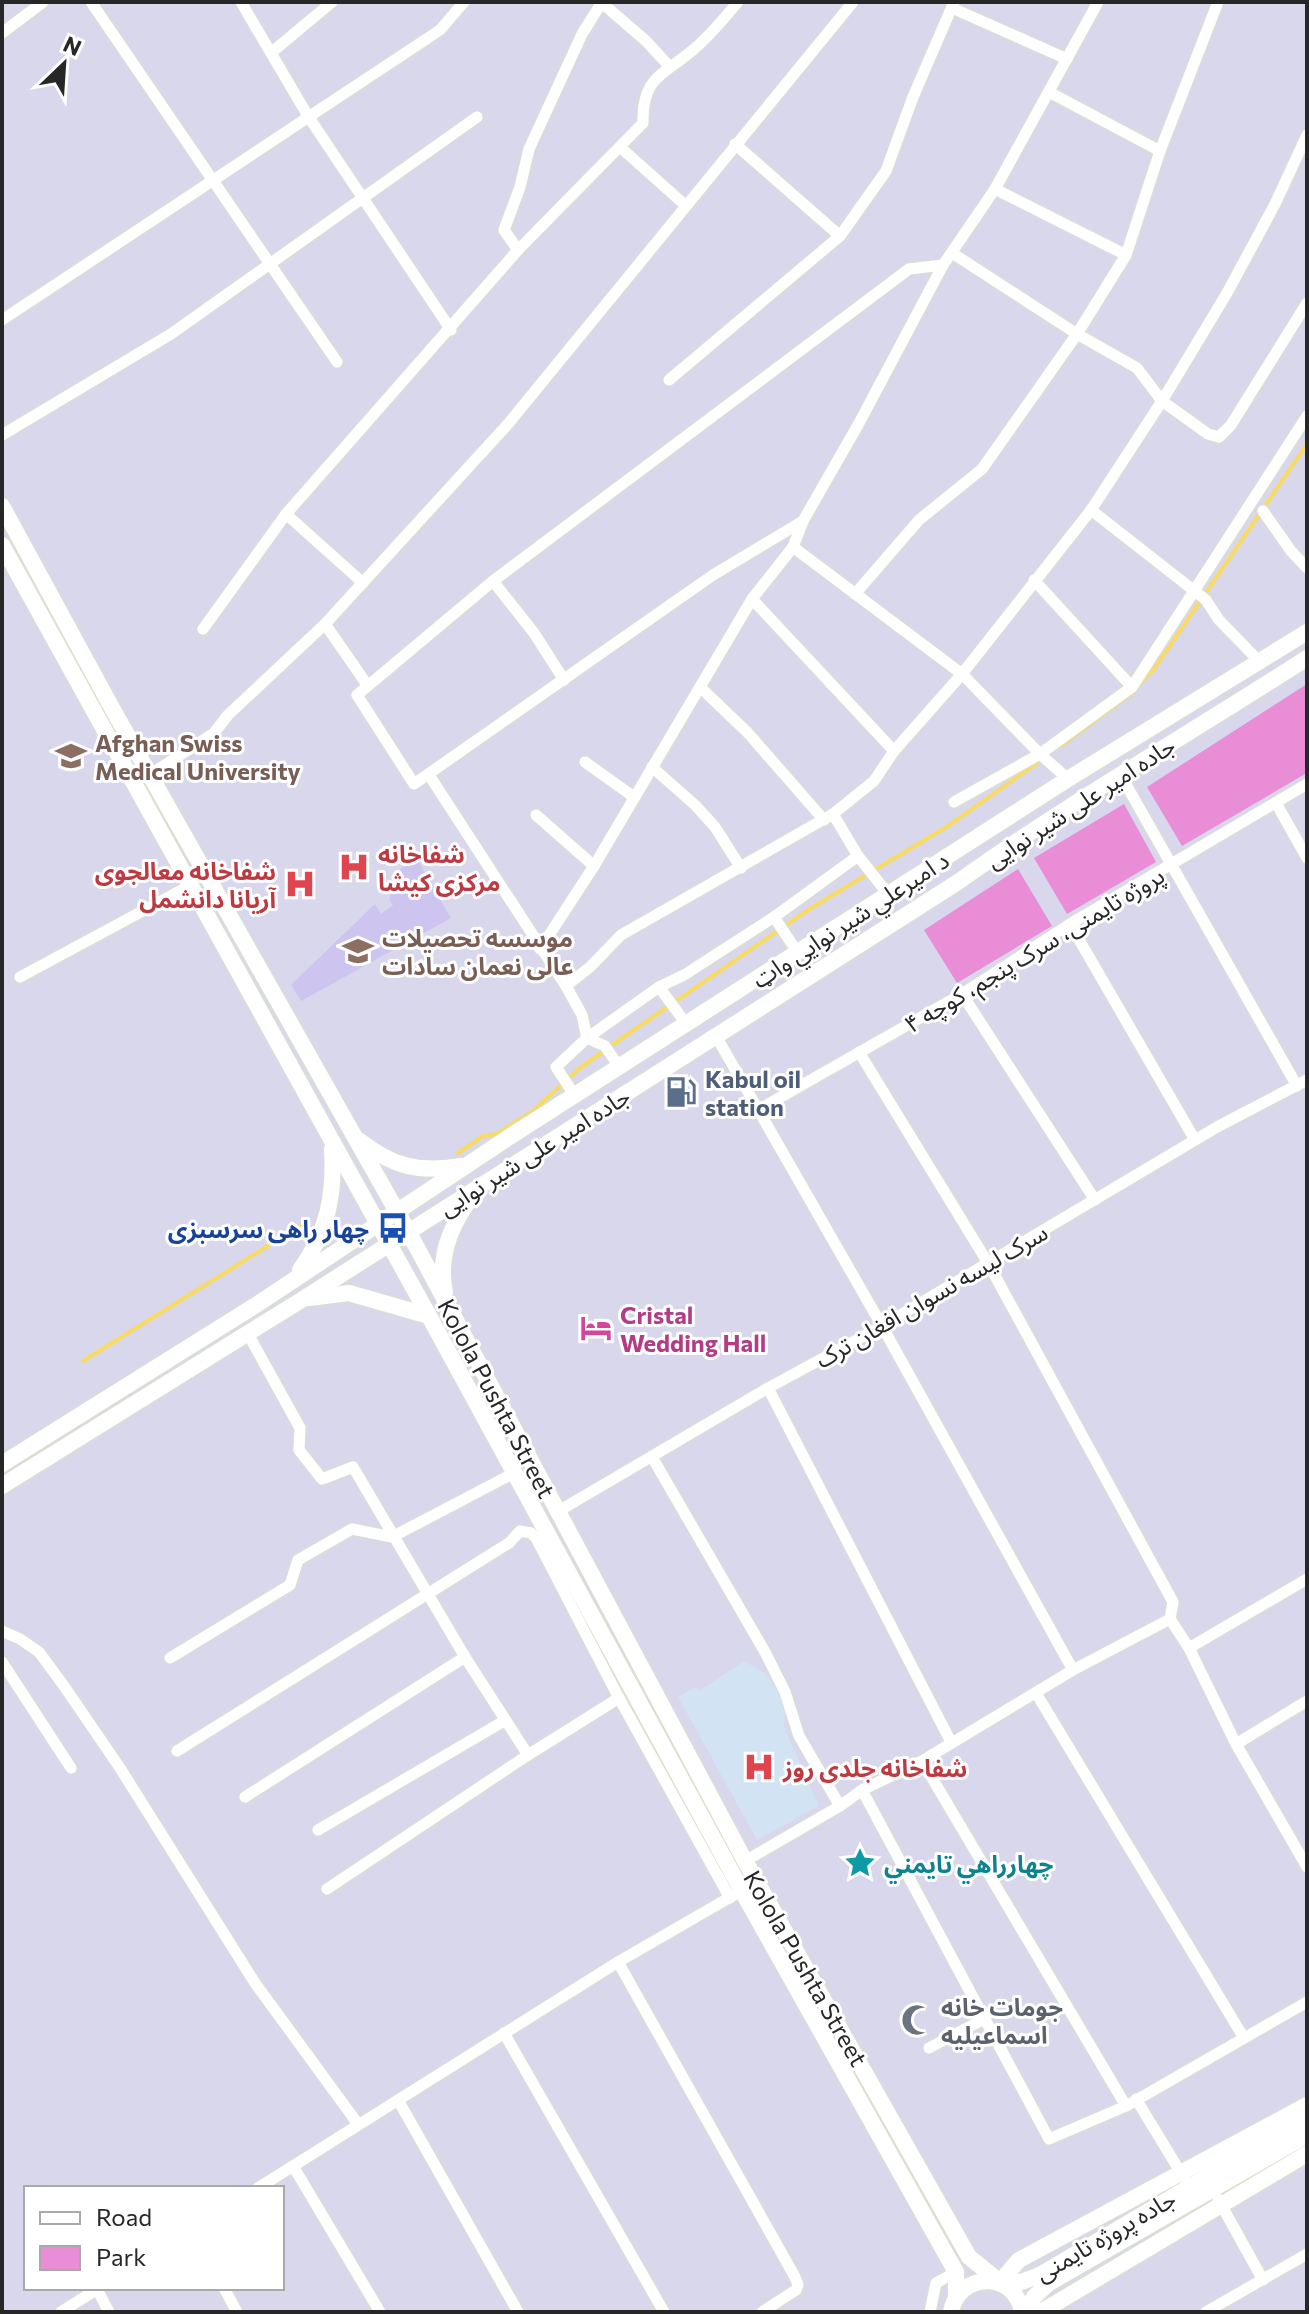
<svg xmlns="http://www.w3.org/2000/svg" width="1309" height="2314" font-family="Commissioner,'Noto Sans Arabic',sans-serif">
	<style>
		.education { fill: #cdc4ef }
		.medical { fill: #d2e3f4 }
		.green { fill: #e88dd6 }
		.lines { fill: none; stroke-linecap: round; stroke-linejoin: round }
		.stream { stroke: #f8db5f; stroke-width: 4 }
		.street-casing { stroke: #dae2cc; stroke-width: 13 }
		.secondary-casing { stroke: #dae2cc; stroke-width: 18 }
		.street { stroke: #fff; stroke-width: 11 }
		.secondary { stroke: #fff; stroke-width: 16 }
		.labels { text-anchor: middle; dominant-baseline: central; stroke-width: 6; stroke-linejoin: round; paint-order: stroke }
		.education-label { font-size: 24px; font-weight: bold; fill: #785e54; stroke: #fff; text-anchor: start }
		.street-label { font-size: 24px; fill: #272727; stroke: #fff }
		.health-label { font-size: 24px; font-weight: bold; fill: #be3a42; stroke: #fff; text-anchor: start }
		.service-label { font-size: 24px; font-weight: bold; fill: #4e5e75; stroke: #fff; text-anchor: start }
		.transit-label { font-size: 24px; font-weight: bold; fill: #164399; stroke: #fff; text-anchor: end }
		.hotel-label { font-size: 24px; font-weight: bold; fill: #b23c85; stroke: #fff; text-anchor: start }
		.culture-label { font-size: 24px; font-weight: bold; fill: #0d838f; stroke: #fff; text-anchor: start }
		.worship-label { font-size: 24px; font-weight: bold; fill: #5b616d; stroke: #fff; text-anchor: start }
	</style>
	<rect width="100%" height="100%" fill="#d9d7eb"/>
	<polygon class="education" points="417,859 451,918 301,1001 291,985 375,904 381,914 393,905 389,899 401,868"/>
	<polygon class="medical" points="744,1661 765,1673 783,1697 786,1709 784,1727 819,1806 757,1840 678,1697 696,1687 699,1691"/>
	<g class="green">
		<polygon points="1307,684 1307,773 1182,846 1147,787"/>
		<polygon points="1124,804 1156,862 1067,914 1034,858"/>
		<polygon points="1018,869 1052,926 957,983 924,930"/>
	</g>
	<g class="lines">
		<g class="stream">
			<polyline points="1139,685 1154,669 1307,444"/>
			<polyline points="1061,746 1131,694"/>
			<polyline points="458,1153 483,1136 497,1134 533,1111 580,1068 618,1041 811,908 948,826 1044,758"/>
			<polyline points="83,1361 303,1224"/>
		</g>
		<defs>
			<g id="street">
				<polyline points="91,2 337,362"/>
				<polyline points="241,2 308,116 451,330"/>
				<polyline points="601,2 646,41 670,67"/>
				<polyline points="952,8 1067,59"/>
				<polyline points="2,33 43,2"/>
				<polyline points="272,52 332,2"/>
				<polyline points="1049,92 1160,151"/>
				<polyline points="735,144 840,236"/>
				<polyline points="620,147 685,205"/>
				<polyline points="995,189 1126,255"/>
				<path d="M518 250 643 123C642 76 663 76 694 49 710 36 724 18 738 2"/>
				<polyline points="952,253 1077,334 1137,368 1162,401 1208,434 1219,437 1231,425 1307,303"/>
				<polyline points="2,320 440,30 464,2"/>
				<polyline points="669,380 840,236 886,171 913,97 954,2"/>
				<polyline points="2,435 171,334 477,117"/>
				<polyline points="1091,510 1206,600 1219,620 1258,660"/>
				<polyline points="1263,511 1291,551 1307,568"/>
				<polyline points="286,514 363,583"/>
				<polyline points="803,521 713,575 414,784 357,695 493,581 909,269 943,265"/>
				<polyline points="793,547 962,674 1040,754 1068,779"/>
				<polyline points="1034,580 1132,687"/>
				<polyline points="493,581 534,633 564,680"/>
				<polyline points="855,594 919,520 982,469 1077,334 1126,255 1160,151 1218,2"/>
				<polyline points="752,599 894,751"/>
				<polyline points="325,624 368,686"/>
				<polyline points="203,629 286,514 518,250 504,230 520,187 529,149 582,34 602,2"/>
				<polyline points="700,687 748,733 824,820"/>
				<polyline points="585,762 634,797"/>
				<polyline points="652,767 695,805 715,827 741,868"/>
				<polyline points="151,774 214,733 228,715 325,624 508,424 853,2"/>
				<polyline points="1120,774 1297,1086"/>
				<polyline points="429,775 566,986 582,1015 587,1038 605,1046 620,1068"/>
				<polyline points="954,802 1040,754 1132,687 1307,416"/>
				<polyline points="1276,803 1307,858"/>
				<polyline points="833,814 858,856 888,894"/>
				<polyline points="536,815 594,866"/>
				<polyline points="774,917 798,953"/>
				<polyline points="1070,924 1195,1140"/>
				<polyline points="540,949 594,866 752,599 793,547 803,521 858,425 943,265 995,189 1098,2"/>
				<polyline points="20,977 189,886"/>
				<polyline points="566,986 590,967 621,935 833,814 874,781 894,751 962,674 1091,510 1162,401 1227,293 1275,204 1307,135"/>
				<polyline points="659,987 687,1025"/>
				<polyline points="962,994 1095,1200"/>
				<polyline points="716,1036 882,1326 1073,1670"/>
				<polyline points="859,1052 988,1263 1173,1602 1170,1619 1189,1648 1236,1744 1307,1867"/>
				<polyline points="575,1096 556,1067 587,1038 659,987 684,975 774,917 858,856"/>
				<polyline points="758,1110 962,994 1070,924 1307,784"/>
				<polyline points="248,1334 300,1428 299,1450 322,1479 353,1467 465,1657 528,1755 619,1698"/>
				<polyline points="768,1388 951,1742"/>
				<polyline points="652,1457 765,1652 785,1692 799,1736 840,1806"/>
				<polyline points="557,1512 768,1388 882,1326 1217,1127 1307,1080"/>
				<polyline points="2,1631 20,1639 39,1652 64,1686 120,1768 255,1983 358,2124"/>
				<polyline points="1189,1648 1307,1579"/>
				<polyline points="170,1658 290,1585 298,1560 352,1529 392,1537 514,1473"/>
				<polyline points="2,1662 71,1768"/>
				<polyline points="1036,1693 1244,2038"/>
				<polyline points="1236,1744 1307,1701"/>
				<polyline points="177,1751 509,1543 520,1531 531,1533 536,1538 619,1698 730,1898"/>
				<polyline points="922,1761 1126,2106"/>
				<polyline points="862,1790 1049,2139 1126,2106 1307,2002"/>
				<polyline points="245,1797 465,1657"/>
				<polyline points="318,1830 504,1721"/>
				<polyline points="745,1861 840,1806 862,1790 922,1761 1073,1670 1170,1619"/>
				<polyline points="327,1889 528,1755"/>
				<polyline points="618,1962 795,2277 798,2285 796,2290 762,2312"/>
				<polyline points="504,2033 664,2312"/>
				<polyline points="929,2048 986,2018"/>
				<polyline points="1136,2099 1184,2178"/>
				<polyline points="398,2100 518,2312"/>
				<polyline points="293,2166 380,2312"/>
				<polyline points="258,2188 618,1962 734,1895"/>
				<polyline points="1218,2199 1263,2280"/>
				<polyline points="224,2288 237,2312"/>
				<polyline points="97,2289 109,2312"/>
				<polyline points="61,2312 99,2288"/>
				<polyline points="930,2312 936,2283 956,2272"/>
				<polyline points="1206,2312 1307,2254"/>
			</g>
			<g id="secondary">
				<polyline points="2,506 112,708 408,1231 745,1861 969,2257 1000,2282"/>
				<polyline points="2,545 429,1316 742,1891 956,2272 956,2297"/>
				<path d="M360 1141C393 1167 420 1173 461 1166"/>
				<path d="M300 1270C327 1233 335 1195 332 1149"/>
				<path d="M445 1292C437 1256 451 1224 473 1195"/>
				<polyline points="308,1298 349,1293 429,1316"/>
				<polyline points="2,1464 256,1305 514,1134 1068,779 1307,632"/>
				<path d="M2 1486 303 1299 958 882C1070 802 1191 733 1307 658"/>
				<polyline points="1000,2282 1019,2260 1307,2105"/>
				<polyline points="1000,2282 1021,2282 1040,2275 1307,2118"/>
				<path d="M951 2312C958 2272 1015 2270 1022 2312"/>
				<polyline points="1026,2312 1034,2297 1049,2283 1307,2135"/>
				<polyline points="1041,2312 1307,2154"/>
			</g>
		</defs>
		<use href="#street" class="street-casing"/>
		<use href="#secondary" class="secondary-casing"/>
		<use href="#street" class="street"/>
		<use href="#secondary" class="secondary"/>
	</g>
	<defs>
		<symbol id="university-bare" viewBox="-9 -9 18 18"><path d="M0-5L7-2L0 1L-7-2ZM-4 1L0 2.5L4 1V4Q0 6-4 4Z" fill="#8d6e63" stroke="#fff" stroke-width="2.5" paint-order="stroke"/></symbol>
		<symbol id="hospital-bare" viewBox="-9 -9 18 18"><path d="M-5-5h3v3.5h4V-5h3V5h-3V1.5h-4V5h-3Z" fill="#e0444e" stroke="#fff" stroke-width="2.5" paint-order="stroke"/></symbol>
		<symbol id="fuel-bare" viewBox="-9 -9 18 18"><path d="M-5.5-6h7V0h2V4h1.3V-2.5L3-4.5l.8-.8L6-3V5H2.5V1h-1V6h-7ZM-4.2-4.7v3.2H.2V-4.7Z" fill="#5c6f8a" stroke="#fff" stroke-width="2.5" paint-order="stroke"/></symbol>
		<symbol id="bus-bare" viewBox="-9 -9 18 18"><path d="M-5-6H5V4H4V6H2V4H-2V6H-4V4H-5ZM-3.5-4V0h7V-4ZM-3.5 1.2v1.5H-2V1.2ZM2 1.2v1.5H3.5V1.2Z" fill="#1a4fb4" stroke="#fff" stroke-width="2.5" paint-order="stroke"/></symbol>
		<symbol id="hotel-bare" viewBox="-9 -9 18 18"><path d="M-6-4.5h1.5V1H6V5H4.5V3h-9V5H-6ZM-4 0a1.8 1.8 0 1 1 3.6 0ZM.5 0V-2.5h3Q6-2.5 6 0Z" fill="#d1479c" stroke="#fff" stroke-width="2.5" paint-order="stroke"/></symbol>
		<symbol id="sight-bare" viewBox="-9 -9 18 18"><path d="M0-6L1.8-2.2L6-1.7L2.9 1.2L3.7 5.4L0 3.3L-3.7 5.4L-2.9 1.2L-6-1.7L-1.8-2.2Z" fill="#0f9aa8" stroke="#fff" stroke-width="2.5" paint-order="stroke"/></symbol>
		<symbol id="mosque-bare" viewBox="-9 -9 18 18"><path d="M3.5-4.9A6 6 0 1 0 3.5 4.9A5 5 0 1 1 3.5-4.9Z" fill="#6b7280" stroke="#fff" stroke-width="2.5" paint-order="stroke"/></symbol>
	</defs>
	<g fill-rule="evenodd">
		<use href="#university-bare" x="49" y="734" width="44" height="44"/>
		<use href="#hospital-bare" x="332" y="845" width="44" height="44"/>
		<use href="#hospital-bare" x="278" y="862" width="44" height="44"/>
		<use href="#university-bare" x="336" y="929" width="44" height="44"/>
		<use href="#fuel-bare" x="659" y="1070" width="44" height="44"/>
		<use href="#bus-bare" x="371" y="1206" width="44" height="44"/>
		<use href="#hotel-bare" x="574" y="1306" width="44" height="44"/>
		<use href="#hospital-bare" x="737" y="1745" width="44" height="44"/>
		<use href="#sight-bare" x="838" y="1841" width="44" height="44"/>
		<use href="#mosque-bare" x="895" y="1998" width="44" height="44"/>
	</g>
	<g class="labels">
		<g class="education-label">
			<text x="95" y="742">Afghan Swiss<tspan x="95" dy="28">Medical University</tspan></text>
			<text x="382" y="937">موسسه تحصیلات<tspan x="382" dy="28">عالی نعمان سادات</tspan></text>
		</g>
		<g class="street-label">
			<text transform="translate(1080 802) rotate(-33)">جاده امیر علی شیر نوایی</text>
			<text transform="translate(850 919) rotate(-33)">د امیرعلي شیر نوايي واټ</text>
			<text transform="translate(1034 949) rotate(-31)">پروژه تایمنی، سرک پنجم، کوچه ۴</text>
			<text transform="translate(534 1151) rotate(-32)">جاده امیر علی شیر نوایی</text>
			<text transform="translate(931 1295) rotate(-30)">سرک لیسه نسوان افغان‌ ترک</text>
			<text transform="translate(497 1398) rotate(62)">Kolola Pushta Street</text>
			<text transform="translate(806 1968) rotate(60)">Kolola Pushta Street</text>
			<text transform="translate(1105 2235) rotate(-30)">جاده پروژه تایمنی</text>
		</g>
		<g class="health-label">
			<text x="378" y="853">شفاخانه<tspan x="378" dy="28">مرکزی کیشا</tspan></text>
			<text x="276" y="870" text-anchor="end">شفاخانه معالجوی<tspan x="276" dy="28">آریانا دانشمل</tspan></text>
			<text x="783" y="1767">شفاخانه جلدی روز</text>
		</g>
		<g class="service-label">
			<text x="705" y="1078">Kabul oil<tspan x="705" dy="28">station</tspan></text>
		</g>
		<g class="transit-label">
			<text x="369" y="1228">چهار راهی سرسبزی</text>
		</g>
		<g class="hotel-label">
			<text x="620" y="1314">Cristal<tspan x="620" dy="28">Wedding Hall</tspan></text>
		</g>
		<g class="culture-label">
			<text x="884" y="1863">چهارراهي تايمني</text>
		</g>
		<g class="worship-label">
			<text x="941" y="2006">جومات خانه<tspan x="941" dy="28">اسماعيليه</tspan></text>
		</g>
	</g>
	<rect width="1309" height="2314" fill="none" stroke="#272727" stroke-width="8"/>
	<rect x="24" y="2186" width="260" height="104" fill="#ffffff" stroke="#a9a9a9" stroke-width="2"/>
	<rect x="40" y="2212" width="40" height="12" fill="#ffffff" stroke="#a9a9a9" stroke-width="2"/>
	<text x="96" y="2226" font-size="24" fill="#272727">Road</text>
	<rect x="40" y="2246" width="40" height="24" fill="#e88dd6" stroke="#a9a9a9" stroke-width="2"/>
	<text x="96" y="2266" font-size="24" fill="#272727">Park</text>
	<g transform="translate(64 64) rotate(25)" stroke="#ffffff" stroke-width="6" paint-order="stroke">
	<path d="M0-6L14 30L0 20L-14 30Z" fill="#272727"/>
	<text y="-12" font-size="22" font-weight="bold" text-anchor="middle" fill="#272727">N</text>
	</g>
</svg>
